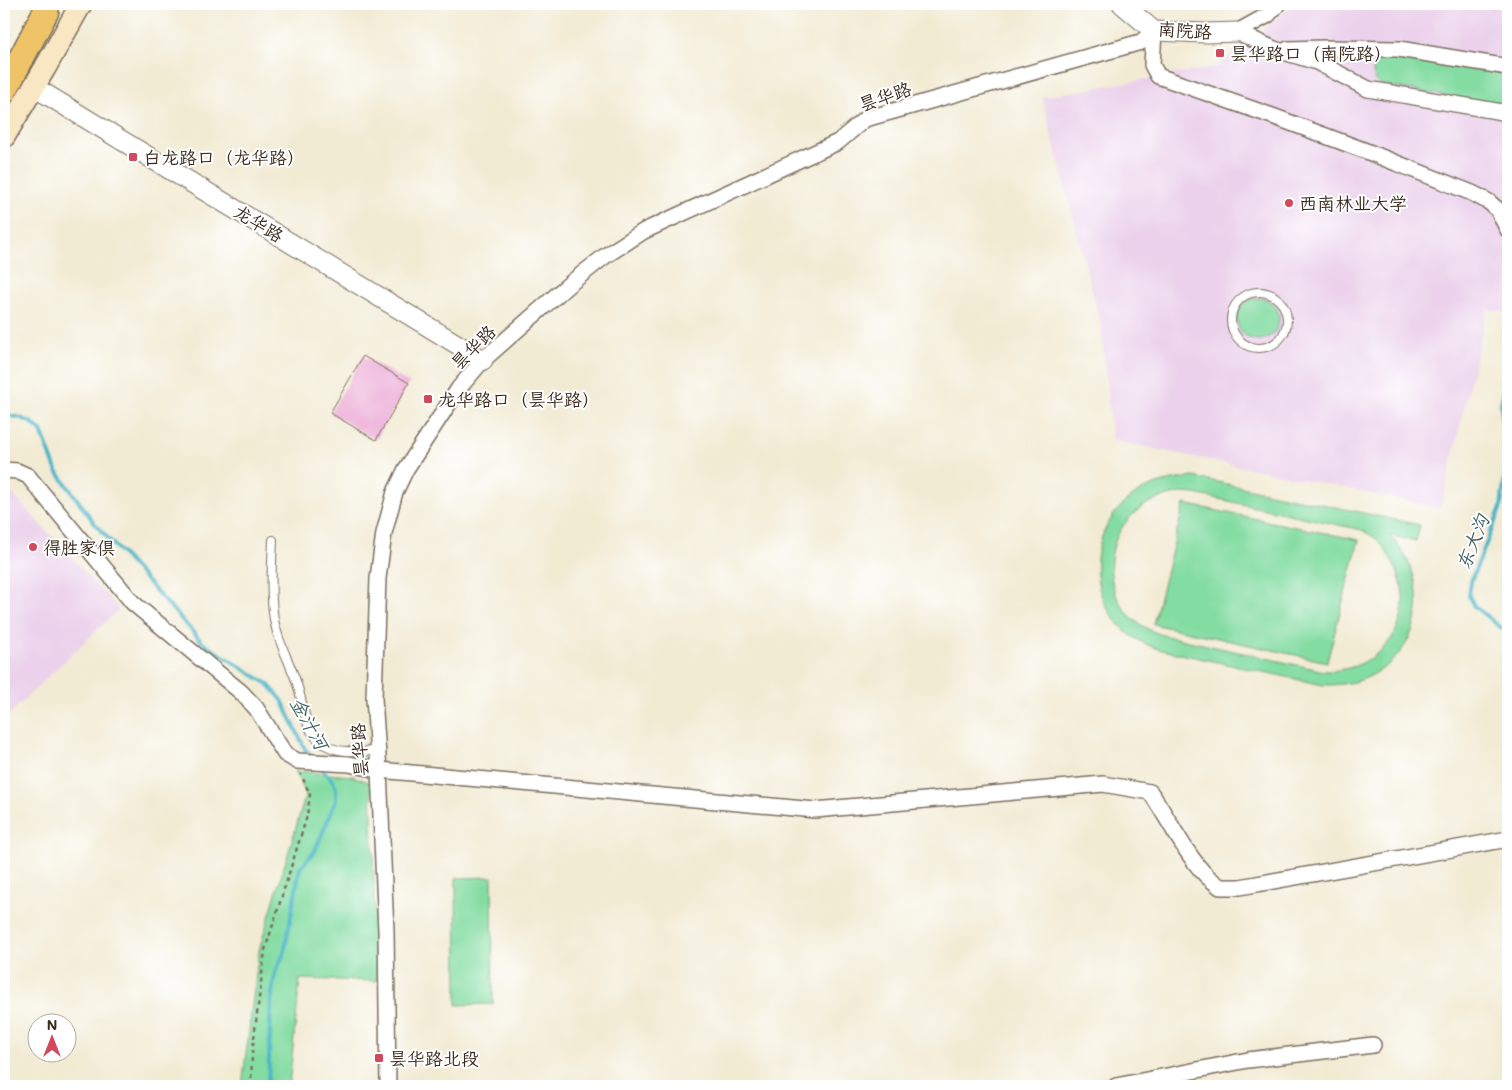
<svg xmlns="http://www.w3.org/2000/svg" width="1512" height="1090" font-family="Mali,'LXGW WenKai TC',sans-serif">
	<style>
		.built { fill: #ebd1eb }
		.green { fill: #83dca2; stroke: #5f8360; fill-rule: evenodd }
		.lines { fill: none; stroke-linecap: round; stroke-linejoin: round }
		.stream { stroke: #4bb6c8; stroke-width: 4 }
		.building { fill: #ecacd6 }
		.service-casing { stroke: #7b6e5e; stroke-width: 10 }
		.minor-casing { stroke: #7b6e5e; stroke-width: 18 }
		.tertiary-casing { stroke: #7b6e5e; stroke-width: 21 }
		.secondary-casing { stroke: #7b6e5e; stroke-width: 24 }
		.trunk-casing { stroke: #7b6e5e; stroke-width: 28 }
		.path { stroke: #7b6e5e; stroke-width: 2.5; stroke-dasharray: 4 4; stroke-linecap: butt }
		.service { stroke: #fff; stroke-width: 8 }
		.minor { stroke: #fff; stroke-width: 15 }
		.tertiary { stroke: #fff; stroke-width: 19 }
		.secondary { stroke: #f9e7c3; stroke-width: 21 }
		.trunk { stroke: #efc469; stroke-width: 25 }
		.poi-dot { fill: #d1495b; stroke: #fff; stroke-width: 2 }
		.labels { text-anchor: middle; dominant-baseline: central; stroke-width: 4; stroke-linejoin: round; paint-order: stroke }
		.street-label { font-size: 18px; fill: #3b2a1e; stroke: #fff }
		.poi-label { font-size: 18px; fill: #3b2a1e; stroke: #fff; text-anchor: start }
		.water-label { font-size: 19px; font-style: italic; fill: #416262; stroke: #fff }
	</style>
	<rect width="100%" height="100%" fill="#fff"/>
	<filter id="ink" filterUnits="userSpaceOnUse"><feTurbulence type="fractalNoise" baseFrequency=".02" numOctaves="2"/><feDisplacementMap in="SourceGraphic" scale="10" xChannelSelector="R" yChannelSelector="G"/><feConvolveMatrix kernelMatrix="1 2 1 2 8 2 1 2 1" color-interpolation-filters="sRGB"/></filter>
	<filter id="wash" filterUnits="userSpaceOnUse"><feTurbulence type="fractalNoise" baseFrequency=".0096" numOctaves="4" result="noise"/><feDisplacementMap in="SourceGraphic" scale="20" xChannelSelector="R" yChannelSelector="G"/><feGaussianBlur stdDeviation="1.12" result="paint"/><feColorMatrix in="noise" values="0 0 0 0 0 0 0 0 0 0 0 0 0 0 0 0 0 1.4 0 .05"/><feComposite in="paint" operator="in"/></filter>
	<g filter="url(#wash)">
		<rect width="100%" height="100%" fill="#f2ebd4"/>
		<g class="built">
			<polygon points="1295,4 1508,4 1508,312 1487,309 1441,508 1112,440 1101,325 1042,97 1216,67"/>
			<polygon points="4,485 119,609 4,719"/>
		</g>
		<g class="green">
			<path d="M1384 54 1508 74V107L1378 84C1370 73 1372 60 1384 54Z"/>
			<circle cx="1258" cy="319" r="21"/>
			<path d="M1194 477 1420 525 1416 541 1390 536C1435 582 1424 657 1361 680 1348 684 1336 685 1323 685L1162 650C1149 646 1138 641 1128 633 1085 598 1087 533 1129 499 1147 484 1171 479 1194 477ZM1181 493 1195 494 1362 530C1366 533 1371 535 1375 538 1383 545 1388 554 1393 563 1423 617 1383 672 1324 671L1166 636C1148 631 1133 622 1122 606 1102 576 1109 532 1138 510 1151 500 1166 496 1181 493Z"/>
			<polygon points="1184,504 1359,540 1327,662 1153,624"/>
			<polygon points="295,771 352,776 371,783 377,981 300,979 289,1086 242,1086 259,950 306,794"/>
			<polygon points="492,877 493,1004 457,1005 456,878"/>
		</g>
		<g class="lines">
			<g class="stream">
				<polyline points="1508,387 1505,388 1501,403 1506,466 1501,507 1471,581 1469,596 1474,606 1500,627 1508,630"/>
				<polyline points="4,415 18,417 31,422 41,431 56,470 95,524 204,644 268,684 282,700 305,749 313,758"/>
				<polyline points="268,1086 271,1001 275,973 284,953 300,868 315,851 336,800 336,788 333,781 321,767"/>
			</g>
		</g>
		<g id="blocks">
			<polygon class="building" points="363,356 409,383 376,440 330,413"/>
		</g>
	</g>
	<g filter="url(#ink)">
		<use href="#blocks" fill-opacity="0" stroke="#7b6e5e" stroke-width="1"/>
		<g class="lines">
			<defs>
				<g id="service">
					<circle cx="1259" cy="320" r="28"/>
					<path d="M273 540C272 563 270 588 273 612 275 636 288 658 296 681 301 695 303 711 308 725 311 733 318 741 325 745 341 754 361 751 378 751"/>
				</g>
				<g id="minor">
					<polyline points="1154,31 1152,65 1158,76 1275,117 1366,151 1472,193 1489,202 1498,210 1508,230"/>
					<polyline points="1237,32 1274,49 1317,62 1368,89 1508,113"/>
					<polyline points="1237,32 1268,15 1278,4"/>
					<polyline points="1288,49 1324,48 1399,49 1508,67"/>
					<path d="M4 470 17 471 28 476 133 603 241 692 256 708 285 754 297 761 349 764 379 770 815 810 1103 784 1150 792C1168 817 1181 847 1202 871 1207 877 1214 882 1220 887H1240L1508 839"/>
					<polyline points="388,1086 386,931 379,770 374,698 378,578 384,533 395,492 406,469 459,388 483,360 567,286 605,256 644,231 838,142 865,119 1141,42 1154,31"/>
					<polyline points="1116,1086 1248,1060 1373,1045"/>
				</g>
				<g id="tertiary">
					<polyline points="1122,4 1154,31 1206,33 1237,32"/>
					<polyline points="34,87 483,360"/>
				</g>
				<polyline id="secondary" points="4,137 45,68 81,4"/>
				<polyline id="trunk" points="4,91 46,11"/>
			</defs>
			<use href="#service" class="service-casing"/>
			<use href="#minor" class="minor-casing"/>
			<use href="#tertiary" class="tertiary-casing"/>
			<use href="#secondary" class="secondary-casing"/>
			<use href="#trunk" class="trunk-casing"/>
			<polyline class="path" points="251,1086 252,1054 265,950 307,816 310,795 301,774"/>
			<use href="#service" class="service"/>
			<use href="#minor" class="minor"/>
			<use href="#tertiary" class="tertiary"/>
			<use href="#secondary" class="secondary"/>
			<use href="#trunk" class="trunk"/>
		</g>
	</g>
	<g class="poi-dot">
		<rect x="1215" y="48" width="10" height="10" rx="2.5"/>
		<rect x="128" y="152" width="10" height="10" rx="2.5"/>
		<circle cx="1289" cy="203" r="5"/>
		<rect x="423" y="394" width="10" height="10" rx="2.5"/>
		<circle cx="33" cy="547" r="5"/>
		<rect x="374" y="1053" width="10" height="10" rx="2.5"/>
	</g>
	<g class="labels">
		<g class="street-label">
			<text transform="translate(1185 30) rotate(4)">南院路</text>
			<text transform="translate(885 96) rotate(-19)">昙华路</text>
			<text transform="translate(259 223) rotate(31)">龙华路</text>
			<text transform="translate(473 347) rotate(-45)">昙华路</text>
			<text transform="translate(359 750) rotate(-94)">昙华路</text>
		</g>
		<g class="poi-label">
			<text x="1230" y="53">昙华路口（南院路）</text>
			<text x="143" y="157">白龙路口（龙华路）</text>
			<text x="1299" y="203">西南林业大学</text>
			<text x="438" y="399">龙华路口（昙华路）</text>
			<text x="43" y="547">得胜家俱</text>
			<text x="389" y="1058">昙华路北段</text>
		</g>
		<g class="water-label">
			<text transform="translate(1472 542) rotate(-68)">东大沟</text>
			<text transform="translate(310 723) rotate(61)">金汁河</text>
		</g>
	</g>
	<rect width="1512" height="1090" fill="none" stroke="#fff" stroke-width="20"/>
	<g transform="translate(52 1038)"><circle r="24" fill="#ffffff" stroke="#b1aaa5"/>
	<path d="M0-4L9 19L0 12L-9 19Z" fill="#d1495b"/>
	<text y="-8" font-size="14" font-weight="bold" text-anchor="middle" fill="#3b2a1e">N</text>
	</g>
</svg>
